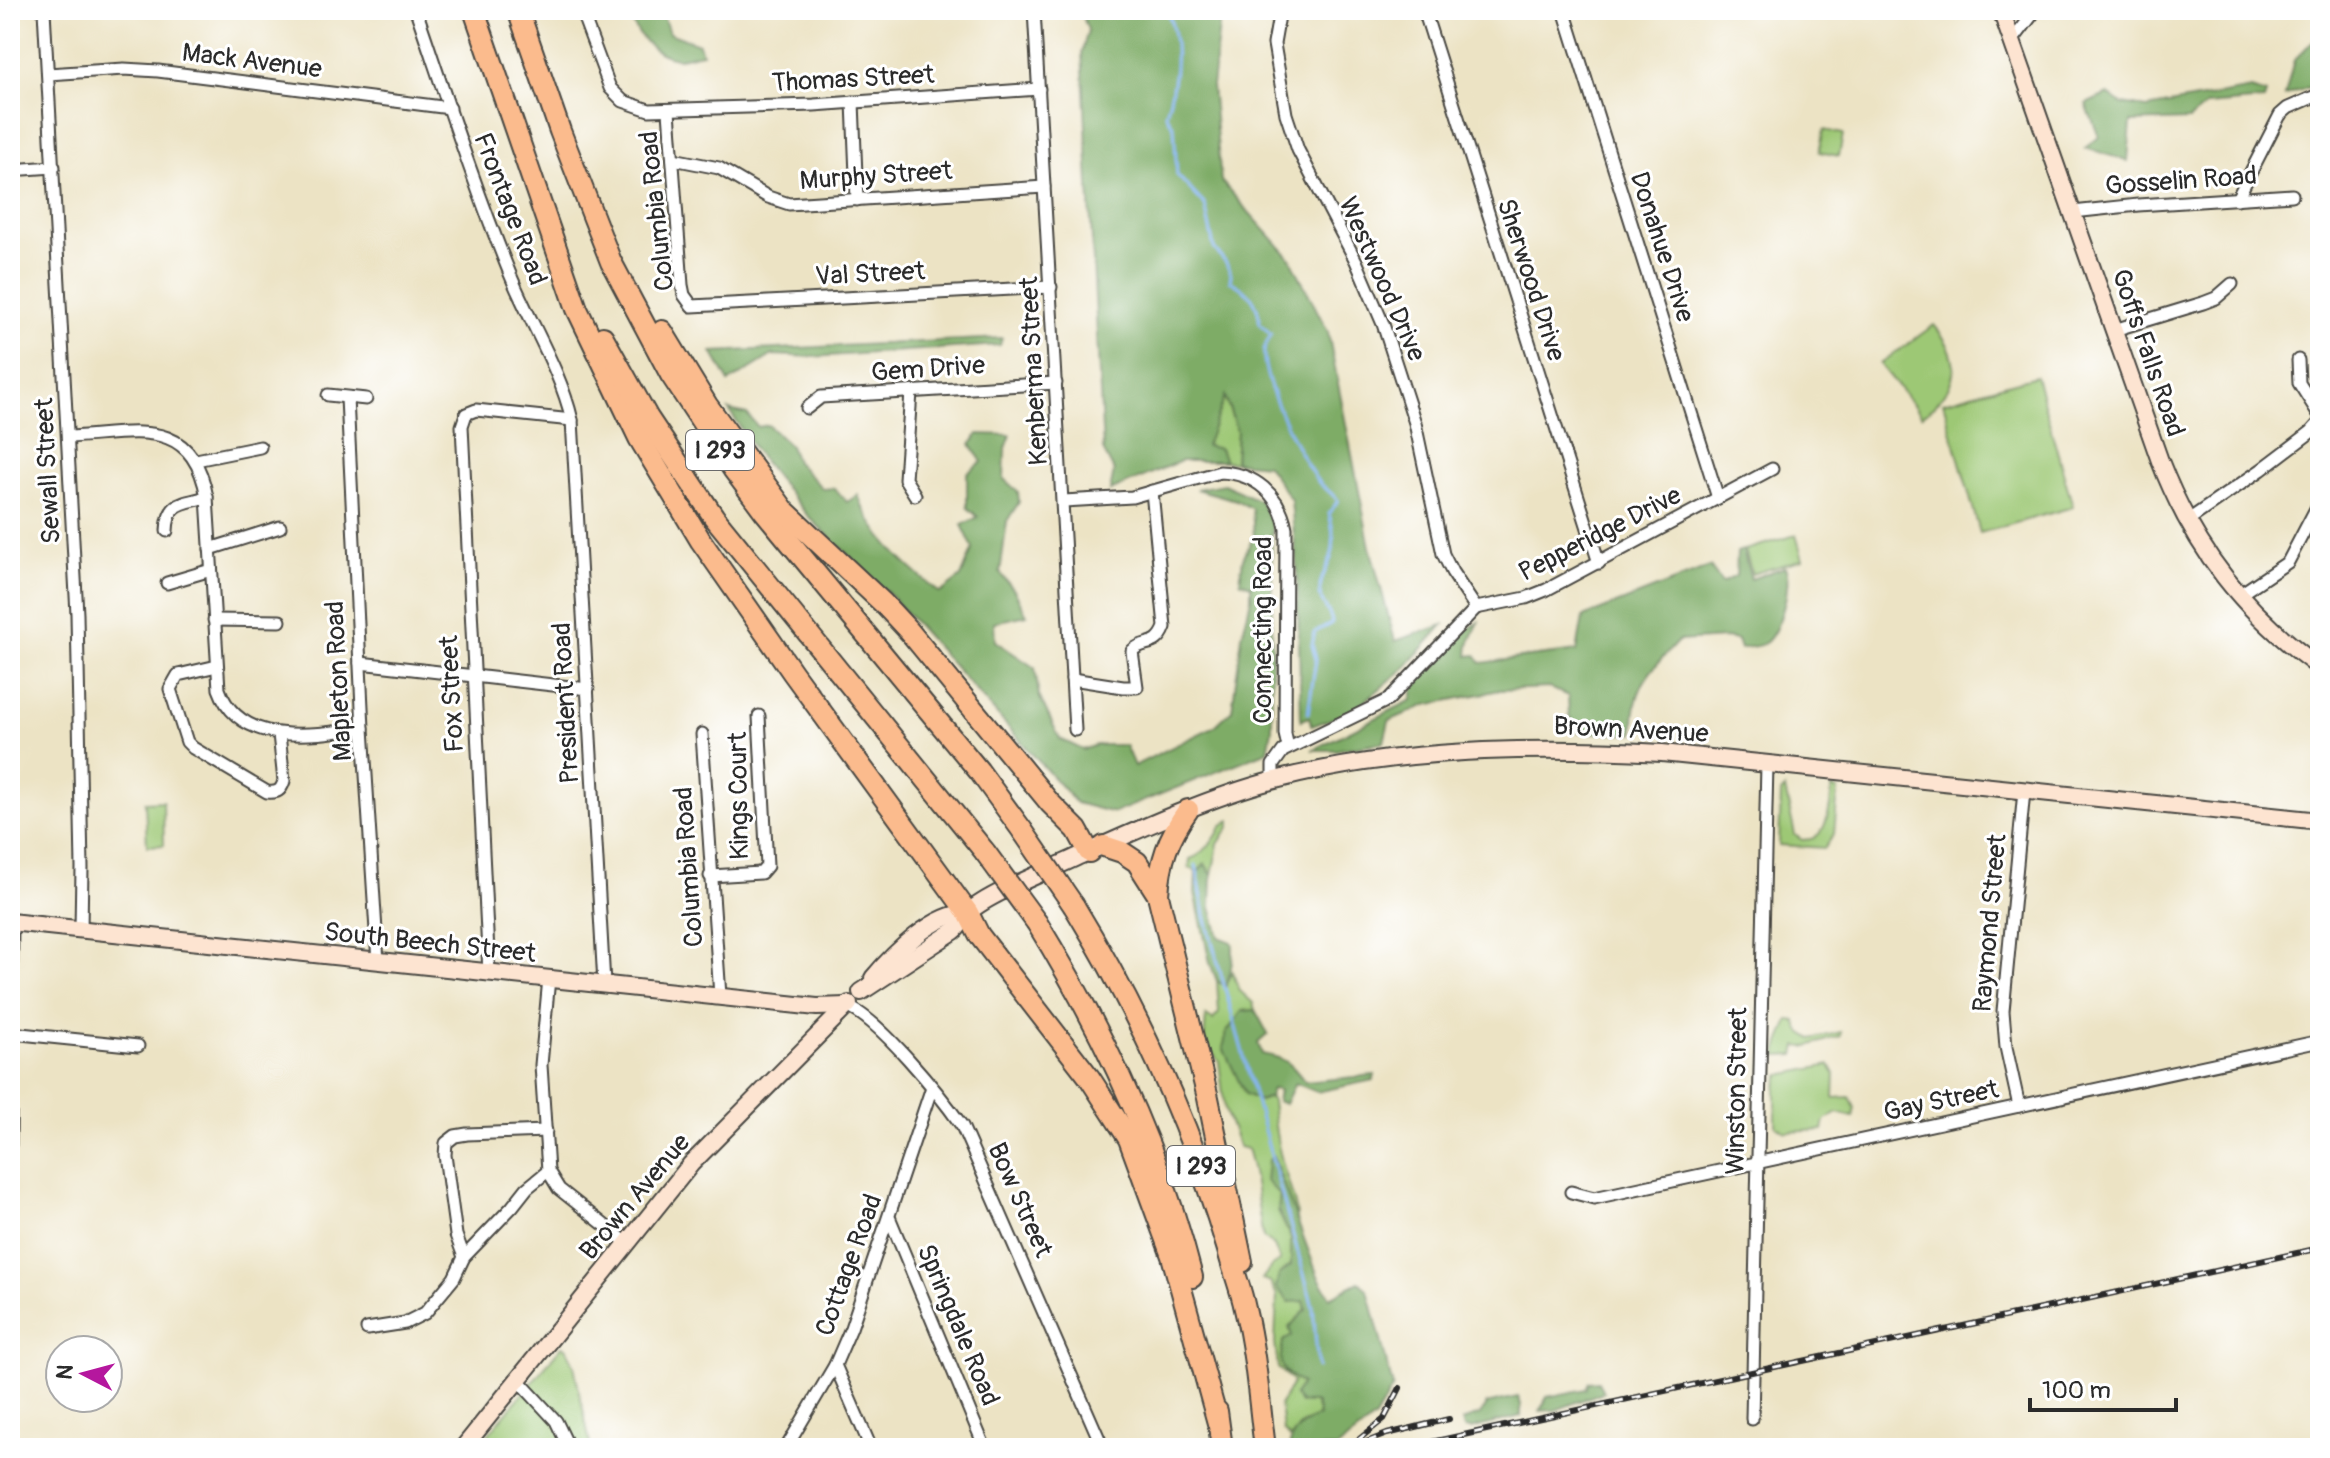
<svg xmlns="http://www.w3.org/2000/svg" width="2330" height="1458" font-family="Pangolin,sans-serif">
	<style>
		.green { fill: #9dc874; stroke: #647a50; stroke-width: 2 }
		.forest { fill: #7eac66; stroke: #546c48; stroke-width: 2 }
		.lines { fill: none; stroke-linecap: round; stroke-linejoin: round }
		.stream { stroke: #88b7f3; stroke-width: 3 }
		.street-casing { stroke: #484742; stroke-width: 15 }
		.secondary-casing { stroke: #484742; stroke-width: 20 }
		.highway-casing { stroke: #484742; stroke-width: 24 }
		.street { stroke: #fff; stroke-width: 11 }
		.secondary { stroke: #fde4d1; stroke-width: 16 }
		.highway { stroke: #fbbb8d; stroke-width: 20 }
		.rail-casing { stroke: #2b2b2b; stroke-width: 6 }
		.rail { stroke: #fff; stroke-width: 3; stroke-dasharray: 9; stroke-linecap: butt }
		.highway-bridge-casing { stroke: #484742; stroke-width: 24; stroke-linecap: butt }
		.highway-bridge { stroke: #fbbb8d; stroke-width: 20 }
		.labels { text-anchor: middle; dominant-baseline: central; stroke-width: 6; stroke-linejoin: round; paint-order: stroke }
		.shield { fill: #fff; stroke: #6b6b6b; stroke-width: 2 }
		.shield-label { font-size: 24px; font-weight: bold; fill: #2b2b2b }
		.street-label { font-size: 26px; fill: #2b2b2b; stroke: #fff }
	</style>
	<rect width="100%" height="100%" fill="#fff"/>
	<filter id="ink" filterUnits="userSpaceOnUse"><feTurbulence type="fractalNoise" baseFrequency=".0125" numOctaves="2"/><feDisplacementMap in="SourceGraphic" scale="16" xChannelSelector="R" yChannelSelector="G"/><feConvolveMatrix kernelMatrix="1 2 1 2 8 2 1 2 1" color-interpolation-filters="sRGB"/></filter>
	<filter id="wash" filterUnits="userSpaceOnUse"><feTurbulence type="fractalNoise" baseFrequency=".006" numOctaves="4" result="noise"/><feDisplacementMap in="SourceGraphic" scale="32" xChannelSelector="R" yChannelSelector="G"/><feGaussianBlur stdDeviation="1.8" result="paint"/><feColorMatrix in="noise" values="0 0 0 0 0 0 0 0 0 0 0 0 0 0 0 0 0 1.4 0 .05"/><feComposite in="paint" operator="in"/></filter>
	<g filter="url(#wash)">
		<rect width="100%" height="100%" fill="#ece3c4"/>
		<g class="green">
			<polygon points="1824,130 1843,134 1839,156 1819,152"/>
			<path d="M1934 325C1965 361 1958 388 1922 416L1880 364Z"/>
			<polygon points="2036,376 2073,507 1980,533 1943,402"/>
			<polygon points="1224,395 1237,431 1235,462 1225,461 1220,449 1205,446"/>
			<polygon points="1796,535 1803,559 1752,574 1745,550"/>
			<path d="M1832 788 1838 790 1834 834 1825 848 1779 845 1781 793 1785 789 1795 835 1802 840C1807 839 1812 840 1815 837 1828 830 1831 801 1832 788Z"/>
			<polygon points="163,801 164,845 147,846 145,802"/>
			<path d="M1230 820V826L1218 844 1212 875 1205 865 1196 874 1195 870 1189 868 1190 859C1202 856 1217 838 1221 826Z"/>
			<path d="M1232 972 1240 991 1253 1003 1255 1010 1242 1011 1223 1048 1260 1101 1269 1097 1272 1101C1274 1119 1276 1139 1281 1157 1285 1176 1299 1207 1297 1224L1289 1202 1280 1195 1278 1211 1291 1238V1265L1279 1275 1305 1301 1306 1311 1289 1327 1293 1336 1284 1372C1303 1383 1314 1394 1319 1417L1302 1423 1290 1438 1283 1431 1280 1404 1293 1382 1278 1368 1275 1343 1277 1295 1271 1283 1262 1280 1272 1266 1280 1261 1274 1246 1263 1238C1257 1208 1257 1178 1247 1149L1239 1147 1225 1110 1219 1062 1204 1042 1206 1016 1213 1020 1219 1013 1217 981 1226 986Z"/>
			<path d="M1789 1020 1796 1021 1801 1032 1812 1039 1841 1032V1036L1805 1047 1797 1046 1795 1055 1777 1056C1779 1039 1785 1035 1789 1020Z"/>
			<polygon points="1830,1065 1835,1074 1834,1098 1850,1097 1855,1108 1853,1117 1837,1113 1825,1121 1823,1130 1786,1132 1776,1126 1776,1088 1780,1075"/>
			<polygon points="562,1346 567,1348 574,1365 591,1448 477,1448"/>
		</g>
		<g class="forest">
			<path d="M628 10H661L669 33 699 44 702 53C695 54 684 58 677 58 653 56 633 32 628 10Z"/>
			<polygon points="1080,10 1221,10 1212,86 1221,181 1291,259 1328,332 1370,547 1395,641 1443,625 1407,666 1353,711 1312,726 1309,717 1301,720 1297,569 1291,500 1267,465 1235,462 1237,431 1225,396 1206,446 1220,449 1225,461 1181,461 1110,491 1114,471 1103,450 1082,52 1088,30"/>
			<polygon points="2320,34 2320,83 2285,96 2294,60"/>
			<polygon points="2251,89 2266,94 2264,100 2207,105 2189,120 2131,122 2128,161 2085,148 2099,137 2086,104 2108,94 2122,104 2147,108"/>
			<polygon points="1002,338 1000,345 812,357 773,355 729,382 712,352"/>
			<path d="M729 410 747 414 758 427 768 425 790 446 796 462 823 489 834 488 847 502 858 495C874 537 906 566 940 593L961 577 973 548 962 525 978 517 967 507V473L982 462 971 445 978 434 1011 435 1005 451 1004 479 1018 492 1019 502 1007 521 1000 573 1014 590 1027 615 994 622 995 641 1035 668 1039 696 1060 739 1083 750 1096 745H1125L1134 766 1215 726 1232 710 1242 636 1251 599V585L1240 581 1243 558 1254 536 1252 509 1236 500 1196 489 1224 484 1260 501 1272 524V730L1268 751 1114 813 1076 803 891 596 807 515 757 453Z"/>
			<path d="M1743 550 1751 579 1785 567C1793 582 1780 633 1765 643 1759 647 1747 647 1740 649L1737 640 1725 638 1678 641C1648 674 1632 687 1634 734L1578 732 1569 715 1568 696 1550 688 1500 690 1426 705 1389 721 1384 742 1336 750H1312L1412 700 1414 687 1456 637 1479 622 1469 644 1468 656 1476 655 1481 663 1577 651 1583 617 1710 567 1722 583 1736 576 1737 552Z"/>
			<path d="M1205 864 1212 875 1211 907 1219 937 1232 942C1235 951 1230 976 1226 986L1217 981 1210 963 1195 893 1196 874Z"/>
			<path d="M1255 1010 1268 1034 1258 1043 1262 1054C1286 1058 1291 1063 1305 1082L1375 1075 1374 1080 1317 1092 1295 1083 1285 1104 1277 1101 1279 1090 1272 1089 1269 1097 1260 1101 1245 1094 1223 1048 1227 1032 1242 1011Z"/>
			<path d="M1273 1156 1318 1276 1330 1297 1359 1282 1368 1290 1393 1387 1375 1418 1337 1448H1289C1292 1430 1303 1423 1319 1416L1316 1403H1300L1294 1395 1302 1383C1278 1369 1279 1368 1283 1341L1292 1336 1289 1327 1306 1310 1304 1301 1289 1302 1276 1287 1279 1275 1291 1265V1238L1278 1211 1280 1195 1266 1181 1268 1161Z"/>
			<polygon points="1598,1381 1603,1392 1556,1410 1540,1411 1547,1397 1586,1389 1589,1382"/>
			<polygon points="1518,1397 1521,1404 1521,1416 1471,1429 1464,1428 1462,1421 1480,1415 1486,1404"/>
		</g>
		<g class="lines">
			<g class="stream">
				<path d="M1167 10C1181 43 1176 80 1166 114L1174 127 1177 175 1205 205 1214 248 1226 263 1231 274 1230 281C1250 292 1258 300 1260 324L1271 334C1269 339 1265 345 1264 351 1262 383 1298 452 1316 479 1322 487 1332 492 1338 501L1329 513C1333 529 1336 542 1331 558 1326 570 1319 580 1320 594 1321 605 1331 611 1332 623L1315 632 1312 645 1316 659 1308 713"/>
				<polyline points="1196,865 1205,916 1313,1307 1318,1368"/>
			</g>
		</g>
	</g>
	<g filter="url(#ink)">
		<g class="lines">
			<defs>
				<g id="street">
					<polyline points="44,10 77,614 82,868 81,930"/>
					<path d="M416 10C446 98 475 188 510 274 530 323 560 369 572 420L604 984"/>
					<polyline points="581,10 610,88 623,101 649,110 814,105 1039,89"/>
					<polyline points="1034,10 1075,730"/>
					<polyline points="1280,10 1274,44 1286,114 1298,150 1356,261 1383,324 1415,423 1443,554 1452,572 1476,608"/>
					<polyline points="1424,10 1599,563"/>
					<polyline points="1564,10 1718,498"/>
					<polyline points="2013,40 2036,10"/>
					<polyline points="48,74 124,69 158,71 450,108"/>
					<polyline points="853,102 857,200"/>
					<polyline points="669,111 682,285 684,295 692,306 1051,287"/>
					<polyline points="673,159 719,168 768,197 789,204 1044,187"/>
					<polyline points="10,170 54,167"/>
					<polyline points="2237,199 2280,115 2288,108 2320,94"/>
					<polyline points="2073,212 2138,205 2292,195"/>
					<polyline points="2114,330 2203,303 2216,298 2232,284"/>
					<polyline points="2298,360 2299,383 2320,416"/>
					<polyline points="911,392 905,479 915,495"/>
					<polyline points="328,395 366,399"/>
					<polyline points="347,398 363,728 378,962"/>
					<polyline points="807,408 821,397 1056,383"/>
					<path d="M69 437C134 434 192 414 207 497L219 689C240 748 315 735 363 728"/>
					<polyline points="196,460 260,447"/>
					<path d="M1064 501 1132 497 1220 472C1255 473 1280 495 1286 528L1285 734 1288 747"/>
					<polyline points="2187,521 2261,470 2311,432 2320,422"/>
					<path d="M167 531C168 501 183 504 207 497"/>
					<polyline points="210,549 280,527"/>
					<polyline points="167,583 211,570"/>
					<polyline points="2239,595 2288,562 2320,501"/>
					<polyline points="214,620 280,621"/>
					<polyline points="360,663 588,689"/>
					<path d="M217 666 178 675 170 689 187 742 193 748 267 792C277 793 281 791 284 781L279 734"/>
					<path d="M1072 679 1123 687H1137L1132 651C1144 639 1157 649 1165 627L1152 491"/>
					<polyline points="702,734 720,996"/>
					<polyline points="1273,780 1273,765 1283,751 1388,700 1476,608 1526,598 1546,590 1772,469"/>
					<polyline points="710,876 761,873 767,866 759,716"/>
					<polyline points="489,973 462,426 466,414 476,410 572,420"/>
					<polyline points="549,978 541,1065 548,1171 559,1189 627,1243"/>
					<path d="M846 1006C878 1017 941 1096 962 1126L1103 1448"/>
					<polyline points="11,1033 138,1046"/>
					<polyline points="2019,1106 2006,1047 2003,1011 2024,791"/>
					<polyline points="10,1145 12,923"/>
					<polyline points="1571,1192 1594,1198 2320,1041"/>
					<polyline points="890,1219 985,1448"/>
					<polyline points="464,1257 456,1235 445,1155 446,1143 455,1136 467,1134 546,1131"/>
					<polyline points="367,1329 405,1323 425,1313 454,1278 464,1257 512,1207 527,1188 548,1171"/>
					<polyline points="835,1365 871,1448"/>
					<polyline points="518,1380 556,1421 569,1448"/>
					<polyline points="10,1418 10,1448"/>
					<polyline points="1752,1419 1767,764"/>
					<polyline points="786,1448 835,1365 851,1328 932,1087"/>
				</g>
				<g id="secondary">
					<path d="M2001 10 2160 461C2194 549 2244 612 2320 668"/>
					<polyline points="10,922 817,1007 846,1006"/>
					<path d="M873 978C893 954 935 912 968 913"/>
					<path d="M861 992 954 931C961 925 963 918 969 912 988 894 1050 870 1077 857 1137 830 1212 796 1275 780 1401 748 1533 746 1662 753L2320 821"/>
					<polyline points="463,1448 691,1164 849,1004"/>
				</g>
				<g id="highway">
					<polyline points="474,10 577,309 639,438 701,541 793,673 968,913 979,935 1089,1077 1129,1139 1172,1256 1218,1423"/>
					<polyline points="518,10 560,131 611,262 671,375 733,469 765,512 979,771 1022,830"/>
					<polyline points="662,331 707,405 785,511 883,603 909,631 1050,803 1077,830 1089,852"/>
					<polyline points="603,337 648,418 714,517 985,852"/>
					<polyline points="1104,846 1122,852 1137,862 1158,895 1208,1098 1242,1262"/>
					<path d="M1158 895C1160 861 1168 838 1188 810"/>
					<path d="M1074 906C1141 1016 1191 1126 1228 1250 1233 1270 1241 1289 1245 1309 1256 1354 1259 1402 1265 1448"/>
					<path d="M1037 923C1105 1034 1160 1151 1192 1277"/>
					<polyline points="1217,1411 1222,1448"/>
				</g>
			</defs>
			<use href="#street" class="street-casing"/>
			<use href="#secondary" class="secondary-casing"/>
			<use href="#highway" class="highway-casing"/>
			<use href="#street" class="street"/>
			<use href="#secondary" class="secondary"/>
			<use href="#highway" class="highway"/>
			<defs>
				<g id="rail">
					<polyline points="1358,1440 1384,1419 1400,1388"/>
					<polyline points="1351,1448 1387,1434 1449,1419"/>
					<polyline points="1404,1448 2320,1248"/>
				</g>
			</defs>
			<use href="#rail" class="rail-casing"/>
			<use href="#rail" class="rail"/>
			<defs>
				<g id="highway-bridge">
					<polyline points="1022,830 1074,906"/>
					<polyline points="985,852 1037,923"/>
				</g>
			</defs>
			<use href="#highway-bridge" class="highway-bridge-casing"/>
			<use href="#highway-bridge" class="highway-bridge"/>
		</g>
	</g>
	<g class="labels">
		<g class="shield">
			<rect x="686" y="430" width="68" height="40" rx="6"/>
			<rect x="1167" y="1146" width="68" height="40" rx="6"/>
		</g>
		<g class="shield-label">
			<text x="720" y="450">I 293</text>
			<text x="1201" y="1166">I 293</text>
		</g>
		<g class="street-label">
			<text transform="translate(252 61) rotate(7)">Mack Avenue</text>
			<text transform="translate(853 79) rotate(-3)">Thomas Street</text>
			<text transform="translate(876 176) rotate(-4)">Murphy Street</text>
			<text transform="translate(2181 181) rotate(-4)">Gosselin Road</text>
			<text transform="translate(510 209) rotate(69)">Frontage Road</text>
			<text transform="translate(657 211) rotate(-96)">Columbia Road</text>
			<text transform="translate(1662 247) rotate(72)">Donahue Drive</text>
			<text transform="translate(870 274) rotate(-3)">Val Street</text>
			<text transform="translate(1382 279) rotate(66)">Westwood Drive</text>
			<text transform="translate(1531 280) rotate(72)">Sherwood Drive</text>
			<text transform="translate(2148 353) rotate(71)">Goffs Falls Road</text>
			<text transform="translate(928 369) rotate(-4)">Gem Drive</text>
			<text transform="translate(1034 371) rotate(-93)">Kenberma Street</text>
			<text transform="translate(48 471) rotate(-93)">Sewall Street</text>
			<text transform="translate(1600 534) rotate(-27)">Pepperidge Drive</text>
			<text transform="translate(1263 630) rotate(-90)">Connecting Road</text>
			<text transform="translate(339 681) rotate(-93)">Mapleton Road</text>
			<text transform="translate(452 694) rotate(-93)">Fox Street</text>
			<text transform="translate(566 703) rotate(-93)">President Road</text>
			<text transform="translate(1631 730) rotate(3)">Brown Avenue</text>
			<text transform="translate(739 796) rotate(-91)">Kings Court</text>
			<text transform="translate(689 867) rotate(-94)">Columbia Road</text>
			<text transform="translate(1990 923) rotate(-85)">Raymond Street</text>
			<text transform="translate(430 943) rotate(6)">South Beech Street</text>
			<text transform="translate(1737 1091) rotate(-89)">Winston Street</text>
			<text transform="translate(1941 1101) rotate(-12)">Gay Street</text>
			<text transform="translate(635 1197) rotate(-50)">Brown Avenue</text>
			<text transform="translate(1020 1200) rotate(66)">Bow Street</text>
			<text transform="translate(849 1265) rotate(-70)">Cottage Road</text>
			<text transform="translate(958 1325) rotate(67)">Springdale Road</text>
		</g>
	</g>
	<rect width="2330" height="1458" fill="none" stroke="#fff" stroke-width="40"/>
	<g transform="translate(84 1374) rotate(276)"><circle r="38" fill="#ffffff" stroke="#aaaaaa" stroke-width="2"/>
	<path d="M0-6L14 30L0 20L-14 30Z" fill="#b5179e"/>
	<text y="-12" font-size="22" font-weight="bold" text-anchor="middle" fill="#2b2b2b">N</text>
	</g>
	<path d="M2030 1398v12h146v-12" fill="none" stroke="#2b2b2b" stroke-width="4"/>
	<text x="2042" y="1398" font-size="24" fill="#2b2b2b" stroke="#ffffff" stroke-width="6" paint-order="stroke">100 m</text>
</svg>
